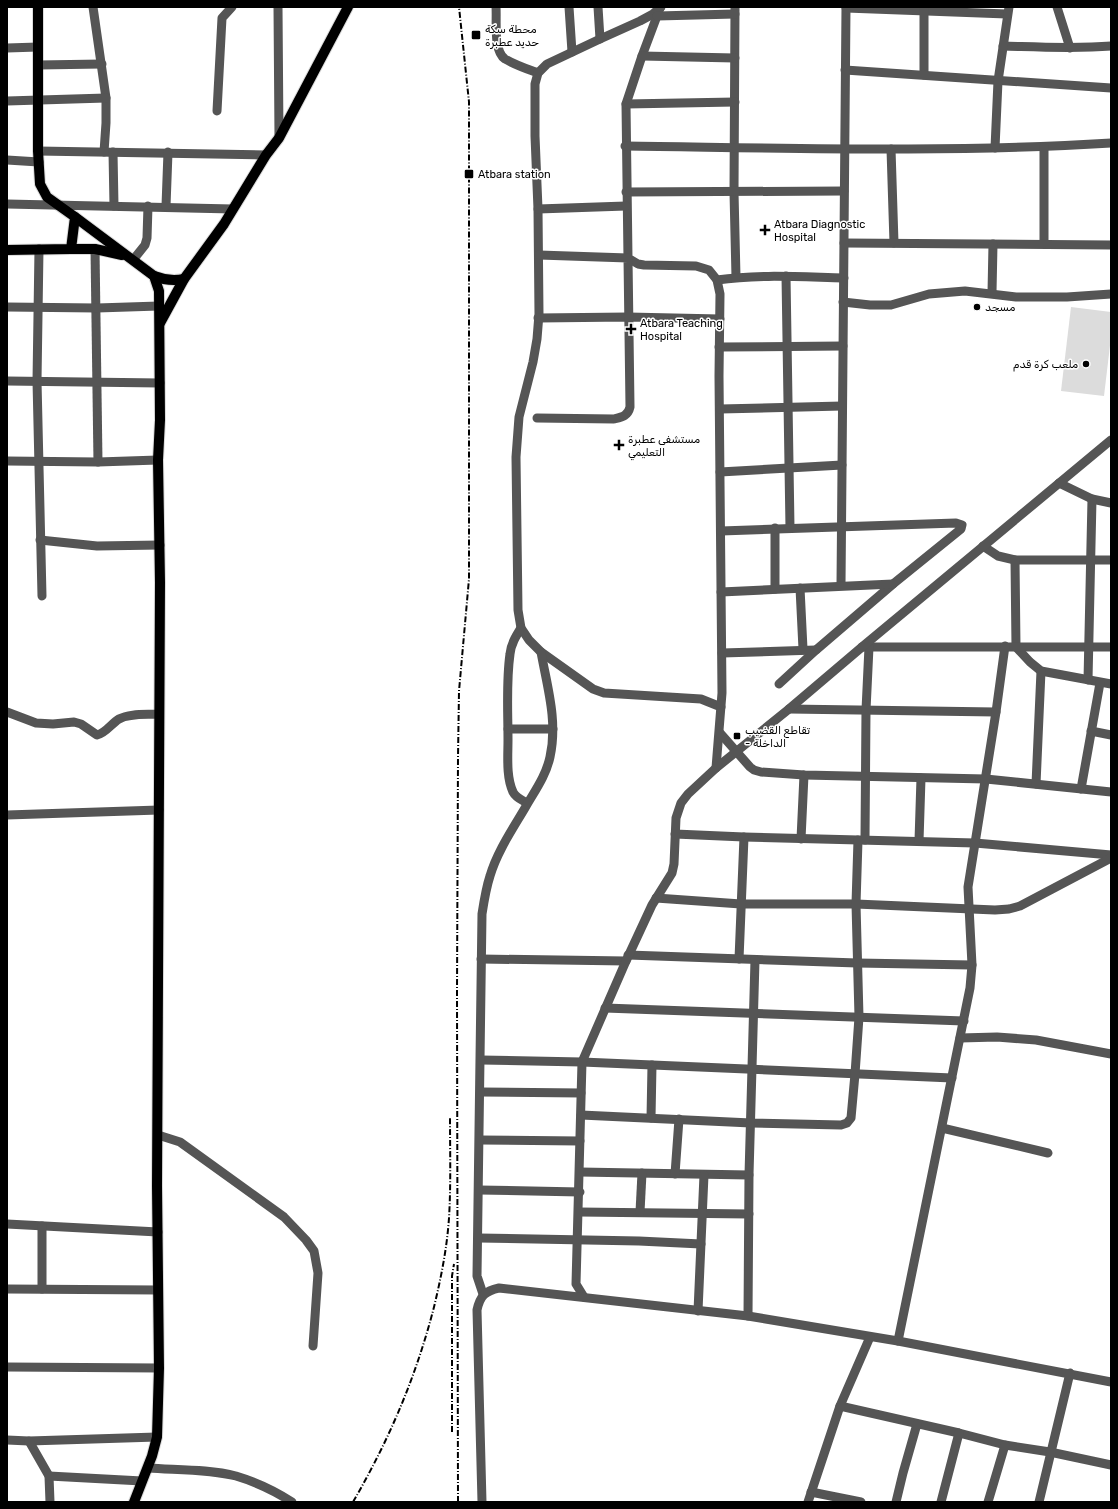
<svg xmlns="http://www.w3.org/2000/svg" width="1118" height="1509" font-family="Rubik,Vazirmatn,sans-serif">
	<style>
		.green { fill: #dcdcdc }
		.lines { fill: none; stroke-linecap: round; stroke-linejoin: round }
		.major-casing { stroke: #dbdbdb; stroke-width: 12 }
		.minor { stroke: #555; stroke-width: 9 }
		.major { stroke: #000; stroke-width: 10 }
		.rail { stroke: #000; stroke-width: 2; stroke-dasharray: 6 2 1 2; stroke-linecap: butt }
		.poi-dot { fill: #000; stroke: #fff; stroke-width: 1.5 }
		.labels { text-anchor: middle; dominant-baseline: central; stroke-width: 3; stroke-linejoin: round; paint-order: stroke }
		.poi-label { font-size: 11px; fill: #000; stroke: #fff; text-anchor: start }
	</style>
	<rect width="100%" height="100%" fill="#fff"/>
	<polygon class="green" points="1071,307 1111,312 1111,337 1104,396 1061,391"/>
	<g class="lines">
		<defs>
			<g id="major">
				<polyline points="75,217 154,276 159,291 160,420 158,460 160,582 157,1186 159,1368 157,1437 152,1456 134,1502"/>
				<polyline points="71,249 95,249 122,255"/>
				<polyline points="7,250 71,249 75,217 47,197 40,184 38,151 38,7"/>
				<path d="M154 276C164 280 173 281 184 279"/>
				<polyline points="160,323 184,279 224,224 266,155 279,138 348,7"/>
			</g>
		</defs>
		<use href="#major" class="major-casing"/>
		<g class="minor">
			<polyline points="93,7 106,98 106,123 104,152"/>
			<polyline points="278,7 279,138"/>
			<path d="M496 7C497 20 493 51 505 59 515 65 527 69 538 73"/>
			<polyline points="569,7 572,52"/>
			<polyline points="598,7 600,39"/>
			<polyline points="661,7 653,14 640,21 600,39 547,64 538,73 535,84 535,136 538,209 539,314 537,339 533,362 519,417 516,457 518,610 521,628 529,640 541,652 593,689 604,693 701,699 721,707"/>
			<polyline points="735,7 734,192 736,277"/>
			<polyline points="1057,7 1070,48"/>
			<polyline points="660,8 642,56 626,104 628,258 638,264 644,265 696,266 709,270 717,280 720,294 719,376 722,693 716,768"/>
			<polyline points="846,8 1007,14"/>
			<polyline points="924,10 924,75"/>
			<polyline points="657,16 735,14"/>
			<path d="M1003 46C1039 47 1075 49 1111 46"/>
			<polyline points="7,48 38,47"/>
			<polyline points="642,56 735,58"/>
			<polyline points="38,65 102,64"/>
			<polyline points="845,70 1111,88"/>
			<polyline points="7,101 106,98"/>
			<polyline points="626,104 735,102"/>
			<polyline points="217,111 222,18 232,7"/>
			<path d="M625 146C787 148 949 153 1111 143"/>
			<polyline points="1044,147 1044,244"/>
			<polyline points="995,148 998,81 1009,7"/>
			<polyline points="891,149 894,243"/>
			<polyline points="38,151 266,155"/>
			<polyline points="113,152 114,206"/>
			<polyline points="7,160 39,162"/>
			<polyline points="626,192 844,191"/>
			<polyline points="7,204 233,209"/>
			<polyline points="166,206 168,152"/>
			<polyline points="538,209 626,206"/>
			<polyline points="844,243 1111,245"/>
			<polyline points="39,249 37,381 42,596"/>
			<polyline points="95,249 98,462"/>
			<polyline points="133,260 145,245 147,238 148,206"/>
			<polyline points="786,276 790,528"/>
			<path d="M717 280C759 274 801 277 844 278"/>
			<polyline points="992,293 993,244"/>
			<polyline points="843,302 870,305 891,305 929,294 965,291 1016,297 1067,297 1111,294"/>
			<polyline points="7,307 97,308 159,306"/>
			<polyline points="538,318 628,317 720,319"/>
			<polyline points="719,347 843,346"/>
			<polyline points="7,381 160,383"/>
			<polyline points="720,409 842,406"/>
			<path d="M537 418 614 419C622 417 628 416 630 407L628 258 539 255"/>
			<polyline points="7,461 98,462 158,460"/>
			<polyline points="720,472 842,465"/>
			<polyline points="1059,483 1092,499 1111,503"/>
			<polyline points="775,528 775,589"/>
			<polyline points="721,531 956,523 962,525 961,529 893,584 816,650 779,684"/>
			<polyline points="40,540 97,546 160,545"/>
			<polyline points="983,546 998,556 1015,560 1111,560"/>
			<polyline points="1015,560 1016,647 1030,662 1041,671 1111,684"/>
			<polyline points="841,585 846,7"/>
			<polyline points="800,588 803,649"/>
			<polyline points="721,592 893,584"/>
			<path d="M521 628C516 636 511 644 510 654 506 682 508 712 508 740 508 756 506 777 513 792 516 798 522 800 527 803"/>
			<polyline points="862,647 1111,647"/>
			<polyline points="722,653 816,650"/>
			<polyline points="1088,680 1092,499"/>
			<polyline points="789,709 996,712"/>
			<path d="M7 712 36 723 53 724 74 722 81 724 97 735C105 734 112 723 119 719 130 713 147 715 159 714"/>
			<polyline points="508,729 553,729"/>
			<polyline points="1091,731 1111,735"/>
			<polyline points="720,733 750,767 754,770 761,772 804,775 986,779 1111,792"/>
			<polyline points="1036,784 1041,671"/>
			<polyline points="1081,789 1100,683"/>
			<polyline points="7,815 159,810"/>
			<polyline points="675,834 744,837 975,843 1111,855"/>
			<polyline points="801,839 804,775"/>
			<polyline points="865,840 866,710 869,647"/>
			<polyline points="919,841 921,778"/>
			<polyline points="656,898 741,904 856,904 995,910 1009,909 1020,906 1111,858"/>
			<polyline points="628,955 857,963 972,965"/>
			<polyline points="481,959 626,961"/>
			<polyline points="739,959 744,837"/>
			<polyline points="605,1008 964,1021"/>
			<polyline points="960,1038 997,1037 1036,1040 1111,1054"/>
			<polyline points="481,1060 582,1062 952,1078"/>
			<polyline points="481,1092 581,1093"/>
			<polyline points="581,1115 751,1123 841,1125 847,1123 851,1118 855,1074 859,1017 856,904 858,840"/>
			<polyline points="651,1118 652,1065"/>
			<polyline points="942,1128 1048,1153"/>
			<polyline points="158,1135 180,1142 284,1217 306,1240 314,1251 318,1273 313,1346"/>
			<polyline points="480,1140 580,1141"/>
			<polyline points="580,1172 749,1175"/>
			<polyline points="675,1174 679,1119"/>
			<polyline points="479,1190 580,1192"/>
			<polyline points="579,1212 749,1214"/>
			<polyline points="640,1212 642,1173"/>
			<polyline points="7,1224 158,1232"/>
			<polyline points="479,1238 639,1241 701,1244"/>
			<polyline points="7,1289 158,1290"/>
			<polyline points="42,1289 42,1226"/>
			<path d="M483 1294 477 1276 482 914C484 901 486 888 490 876 497 852 512 830 525 808 534 792 546 776 550 757 558 721 547 686 541 652"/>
			<polyline points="584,1297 576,1284 582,1062 626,961 652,905 672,873 674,864 676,818 681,803 688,794 716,768 789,709 862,647 1111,440"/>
			<polyline points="698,1311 704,1175"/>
			<polyline points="748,1316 749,1175 755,960"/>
			<polyline points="898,1341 970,988 972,965 968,887 996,712 1005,646"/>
			<polyline points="7,1367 159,1368"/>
			<polyline points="840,1406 959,1433 1005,1445 1050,1452 1111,1465"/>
			<polyline points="7,1440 29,1441 157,1437"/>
			<polyline points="29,1441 49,1476 50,1502"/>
			<path d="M148 1468C176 1470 209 1469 236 1476 256 1482 275 1491 292 1502"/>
			<polyline points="49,1476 142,1481"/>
			<polyline points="811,1492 861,1502"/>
			<path d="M482 1502 477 1310C480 1296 485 1291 499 1288L748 1316 898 1341 1111 1382"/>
			<polyline points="808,1502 840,1406 870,1337"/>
			<polyline points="896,1502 903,1473 917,1424"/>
			<polyline points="941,1502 959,1433"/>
			<polyline points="988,1502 1005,1445"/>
			<polyline points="1039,1502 1070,1373"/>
		</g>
		<use href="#major" class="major"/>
		<g class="rail">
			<polyline points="452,1432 452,1276 454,1264"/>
			<path d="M353 1502C389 1440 416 1377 434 1307 441 1278 447 1248 449 1218 451 1185 450 1151 450 1118"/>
			<polyline points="458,1502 457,993 458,757 459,691 469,579 469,102 459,7"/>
		</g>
	</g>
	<g class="poi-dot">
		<rect x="471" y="30" width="10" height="10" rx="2"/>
		<rect x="464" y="169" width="10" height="10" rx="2"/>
		<path d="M763 224h4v4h4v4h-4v4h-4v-4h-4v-4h4z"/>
		<circle cx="977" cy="307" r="4"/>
		<path d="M629 323h4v4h4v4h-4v4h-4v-4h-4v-4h4z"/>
		<circle cx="1086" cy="364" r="4"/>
		<path d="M617 439h4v4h4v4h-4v4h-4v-4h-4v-4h4z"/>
		<rect x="733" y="732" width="8" height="8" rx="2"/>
	</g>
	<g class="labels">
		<g class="poi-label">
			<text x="485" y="29">محطة سكة<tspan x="485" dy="13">حديد عطبرة</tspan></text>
			<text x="478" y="174">Atbara station</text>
			<text x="774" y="224">Atbara Diagnostic<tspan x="774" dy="13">Hospital</tspan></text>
			<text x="985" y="307">مسجد</text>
			<text x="640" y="323">Atbara Teaching<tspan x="640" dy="13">Hospital</tspan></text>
			<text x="1078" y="364" text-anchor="end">ملعب كرة قدم</text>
			<text x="628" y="439">مستشفى عطبرة<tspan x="628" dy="13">التعليمي</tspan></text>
			<text x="745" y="730">تقاطع القضيب<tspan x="745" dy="13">- الداخلة</tspan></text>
		</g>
	</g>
	<rect width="1118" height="1509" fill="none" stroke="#000000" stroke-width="16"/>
</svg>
